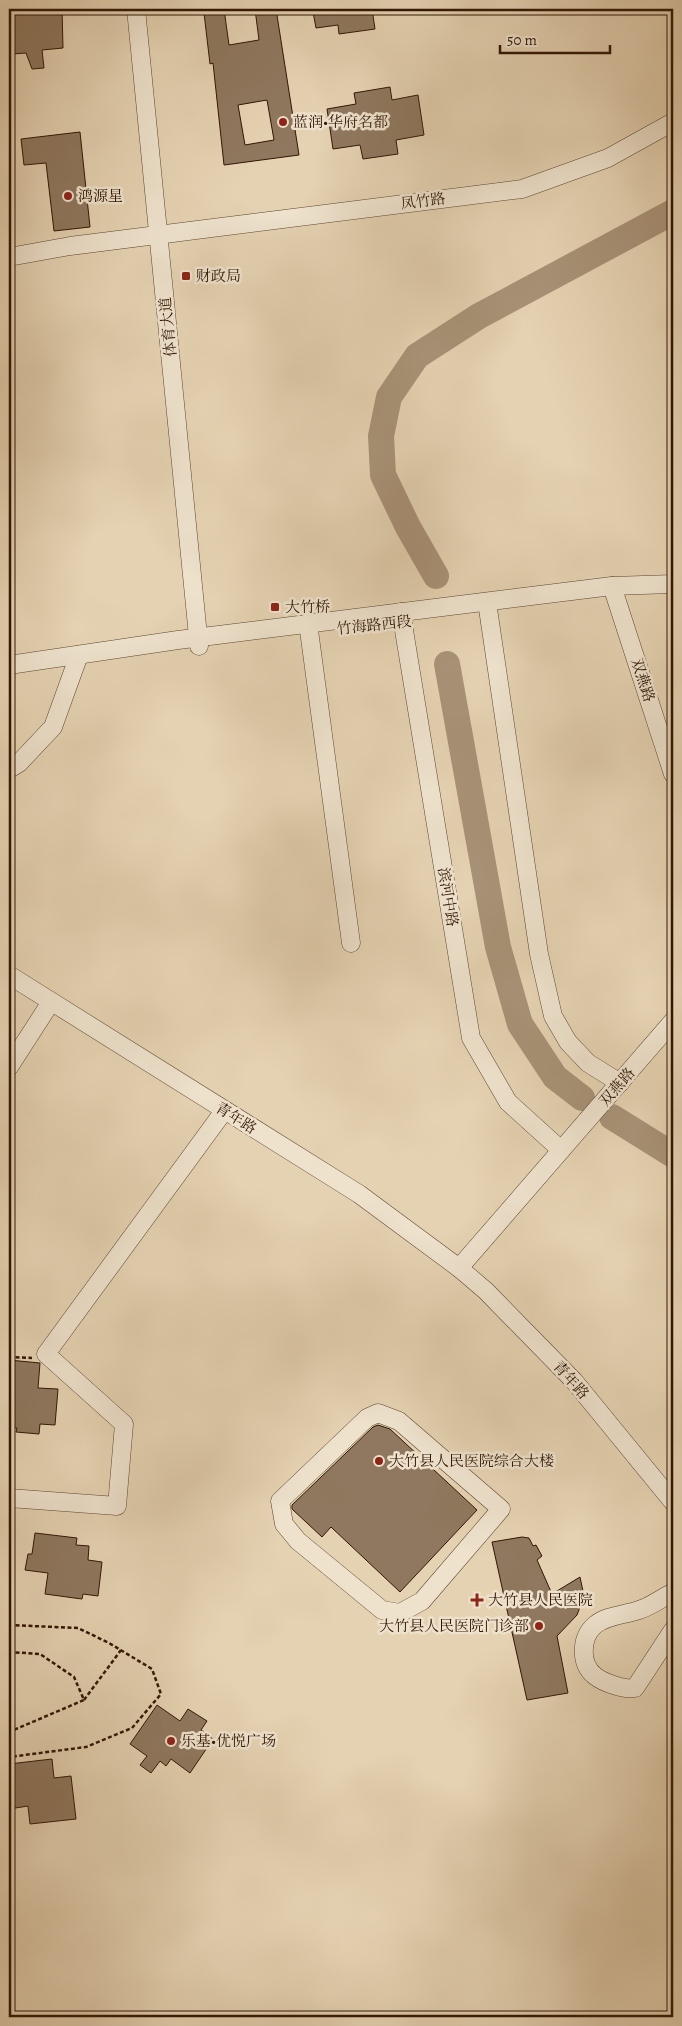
<svg xmlns="http://www.w3.org/2000/svg" width="682" height="2026" font-family="Alegreya,'Noto Serif SC',serif">
	<style>
		.lines { fill: none; stroke-linecap: round; stroke-linejoin: round }
		.river { stroke: #a89277; stroke-width: 26 }
		.building { fill: #8f785f; stroke: #311605; fill-rule: evenodd }
		.minor-casing { stroke: #5e4530; stroke-width: 19 }
		.path { stroke: #311605; stroke-width: 2.5; stroke-dasharray: 4 2.5; stroke-linecap: butt }
		.minor { stroke: #eee2cd; stroke-width: 18 }
		.poi-dot { fill: #8f2418; stroke: #eee2cd; stroke-width: 2 }
		.labels { text-anchor: middle; dominant-baseline: central; stroke-width: 5; stroke-linejoin: round; paint-order: stroke }
		.poi-label { font-size: 15px; fill: #311605; stroke: #eee2cd; text-anchor: start }
		.street-label { font-size: 15px; fill: #311605; stroke: #eee2cd }
	</style>
	<rect width="100%" height="100%" fill="#e5d2b2"/>
	<filter id="stains"><feTurbulence type="fractalNoise" baseFrequency=".004" numOctaves="4"/><feColorMatrix values="0 0 0 0 .2 0 0 0 0 .09 0 0 0 0 .02 0 0 0 .5 -.17"/></filter>
	<radialGradient id="worn" r=".72"><stop offset=".6" stop-color="#630" stop-opacity="0"/><stop offset="1" stop-color="#630" stop-opacity=".3"/></radialGradient>
	<g class="lines">
		<g class="river">
			<polyline points="436,576 408,527 383,475 381,436 389,397 417,356 479,316 673,212"/>
			<polyline points="447,664 498,947 520,1024 555,1077 582,1098"/>
			<polyline points="612,1117 673,1155"/>
		</g>
	</g>
	<g class="building">
		<polygon points="9,9 62,9 63,48 42,50 44,68 32,69 26,53 12,54 11,48 9,49"/>
		<path d="M207 9H224L229 45 259 40 255 9H276L299 155 224 165 213 63 210 64 204 13ZM267 100 274 140 245 145 238 105Z"/>
		<polygon points="316,9 372,9 375,29 339,34 338,25 316,28 313,12 316,11"/>
		<polygon points="390,87 392,100 418,95 424,135 396,140 398,154 363,159 360,145 333,149 327,109 356,104 354,93"/>
		<polygon points="80,132 90,227 54,231 46,163 24,165 21,139"/>
		<polygon points="9,1360 40,1363 38,1388 58,1389 55,1425 40,1424 39,1434 16,1432 17,1428 9,1427"/>
		<polygon points="378,1425 390,1429 477,1510 400,1592 331,1527 322,1537 292,1509 292,1505 373,1427"/>
		<polygon points="35,1533 77,1538 76,1545 89,1546 88,1560 102,1562 98,1596 83,1594 82,1599 45,1594 48,1573 25,1570 28,1554 32,1554"/>
		<polygon points="522,1537 529,1538 533,1546 536,1545 542,1556 537,1560 552,1594 580,1577 584,1596 577,1615 557,1636 568,1693 527,1700 492,1542"/>
		<polygon points="157,1705 180,1721 188,1709 207,1721 201,1730 213,1739 190,1773 171,1759 166,1766 160,1761 151,1773 140,1765 147,1756 130,1744"/>
		<polygon points="52,1759 54,1778 71,1776 76,1819 30,1824 28,1806 9,1809 9,1764"/>
	</g>
	<g class="lines">
		<defs>
			<g id="minor">
				<polyline points="136,9 199,646"/>
				<polyline points="9,257 70,246 522,189 608,158 673,122"/>
				<polyline points="612,586 673,774"/>
				<polyline points="487,602 539,954 553,1016 568,1042 588,1063 620,1083"/>
				<polyline points="401,612 471,1038 508,1102 561,1150"/>
				<polyline points="308,623 351,943"/>
				<polyline points="9,665 178,640 612,586 673,584"/>
				<polyline points="9,769 19,763 53,727 79,655"/>
				<polyline points="9,975 359,1194 459,1268 486,1291 574,1381 673,1502"/>
				<polyline points="9,1067 51,1002"/>
				<polyline points="459,1268 673,1021"/>
				<polygon points="378,1413 399,1421 501,1509 422,1601 400,1613 382,1610 298,1541 284,1524 280,1501 367,1418"/>
				<polyline points="9,1498 117,1506 124,1424 46,1354 224,1111"/>
				<path d="M670 1594C660 1599 650 1607 639 1610 625 1615 607 1615 595 1625 580 1638 580 1664 595 1676 604 1683 625 1690 635 1688L673 1630"/>
			</g>
		</defs>
		<use href="#minor" class="minor-casing"/>
		<g class="path">
			<polyline points="9,1357 32,1358"/>
			<polyline points="9,1521 10,1514"/>
			<polyline points="9,1625 78,1628 109,1643 152,1669 161,1694 132,1728 86,1747 9,1757"/>
			<polyline points="9,1652 40,1654 74,1677 84,1700 9,1732"/>
			<polyline points="84,1700 121,1650"/>
		</g>
		<use href="#minor" class="minor"/>
	</g>
	<g class="poi-dot">
		<circle cx="283" cy="122" r="5"/>
		<circle cx="68" cy="196" r="5"/>
		<rect x="181" y="271" width="10" height="10" rx="2.5"/>
		<rect x="270" y="602" width="10" height="10" rx="2.5"/>
		<circle cx="379" cy="1461" r="5"/>
		<path d="M474.5 1592.5h5v5h5v5h-5v5h-5v-5h-5v-5h5z"/>
		<circle cx="539" cy="1626" r="5"/>
		<circle cx="171" cy="1741" r="5"/>
	</g>
	<g class="labels">
		<g class="poi-label">
			<text x="293" y="122">蓝润•华府名都</text>
			<text x="78" y="196">鸿源星</text>
			<text x="196" y="276">财政局</text>
			<text x="285" y="607">大竹桥</text>
			<text x="389" y="1461">大竹县人民医院综合大楼</text>
			<text x="488" y="1600">大竹县人民医院</text>
			<text x="529" y="1626" text-anchor="end">大竹县人民医院门诊部</text>
			<text x="181" y="1741">乐基•优悦广场</text>
		</g>
		<g class="street-label">
			<text transform="translate(423 201) rotate(-7)">凤竹路</text>
			<text transform="translate(168 327) rotate(-96)">体育大道</text>
			<text transform="translate(374 625) rotate(-6)">竹海路西段</text>
			<text transform="translate(643 680) rotate(72)">双燕路</text>
			<text transform="translate(448 897) rotate(81)">滨河中路</text>
			<text transform="translate(617 1087) rotate(-49)">双燕路</text>
			<text transform="translate(236 1118) rotate(32)">青年路</text>
			<text transform="translate(571 1380) rotate(48)">青年路</text>
		</g>
	</g>
	<rect width="682" height="2026" fill="none" stroke="#e5d2b2" stroke-width="30"/>
	<rect x="10" y="10" width="662" height="2006" fill="none" stroke="#311605" stroke-width="2.5"/>
	<rect x="15" y="15" width="652" height="1996" fill="none" stroke="#311605"/>
	<path d="M500 45v8h110v-8" fill="none" stroke="#311605" stroke-width="2.5"/>
	<text x="507" y="45" font-size="15" fill="#311605" stroke="#eee2cd" stroke-width="4" paint-order="stroke">50 m</text>
	<rect width="100%" height="100%" filter="url(#stains)"/>
	<rect width="100%" height="100%" fill="url(#worn)"/>
</svg>
